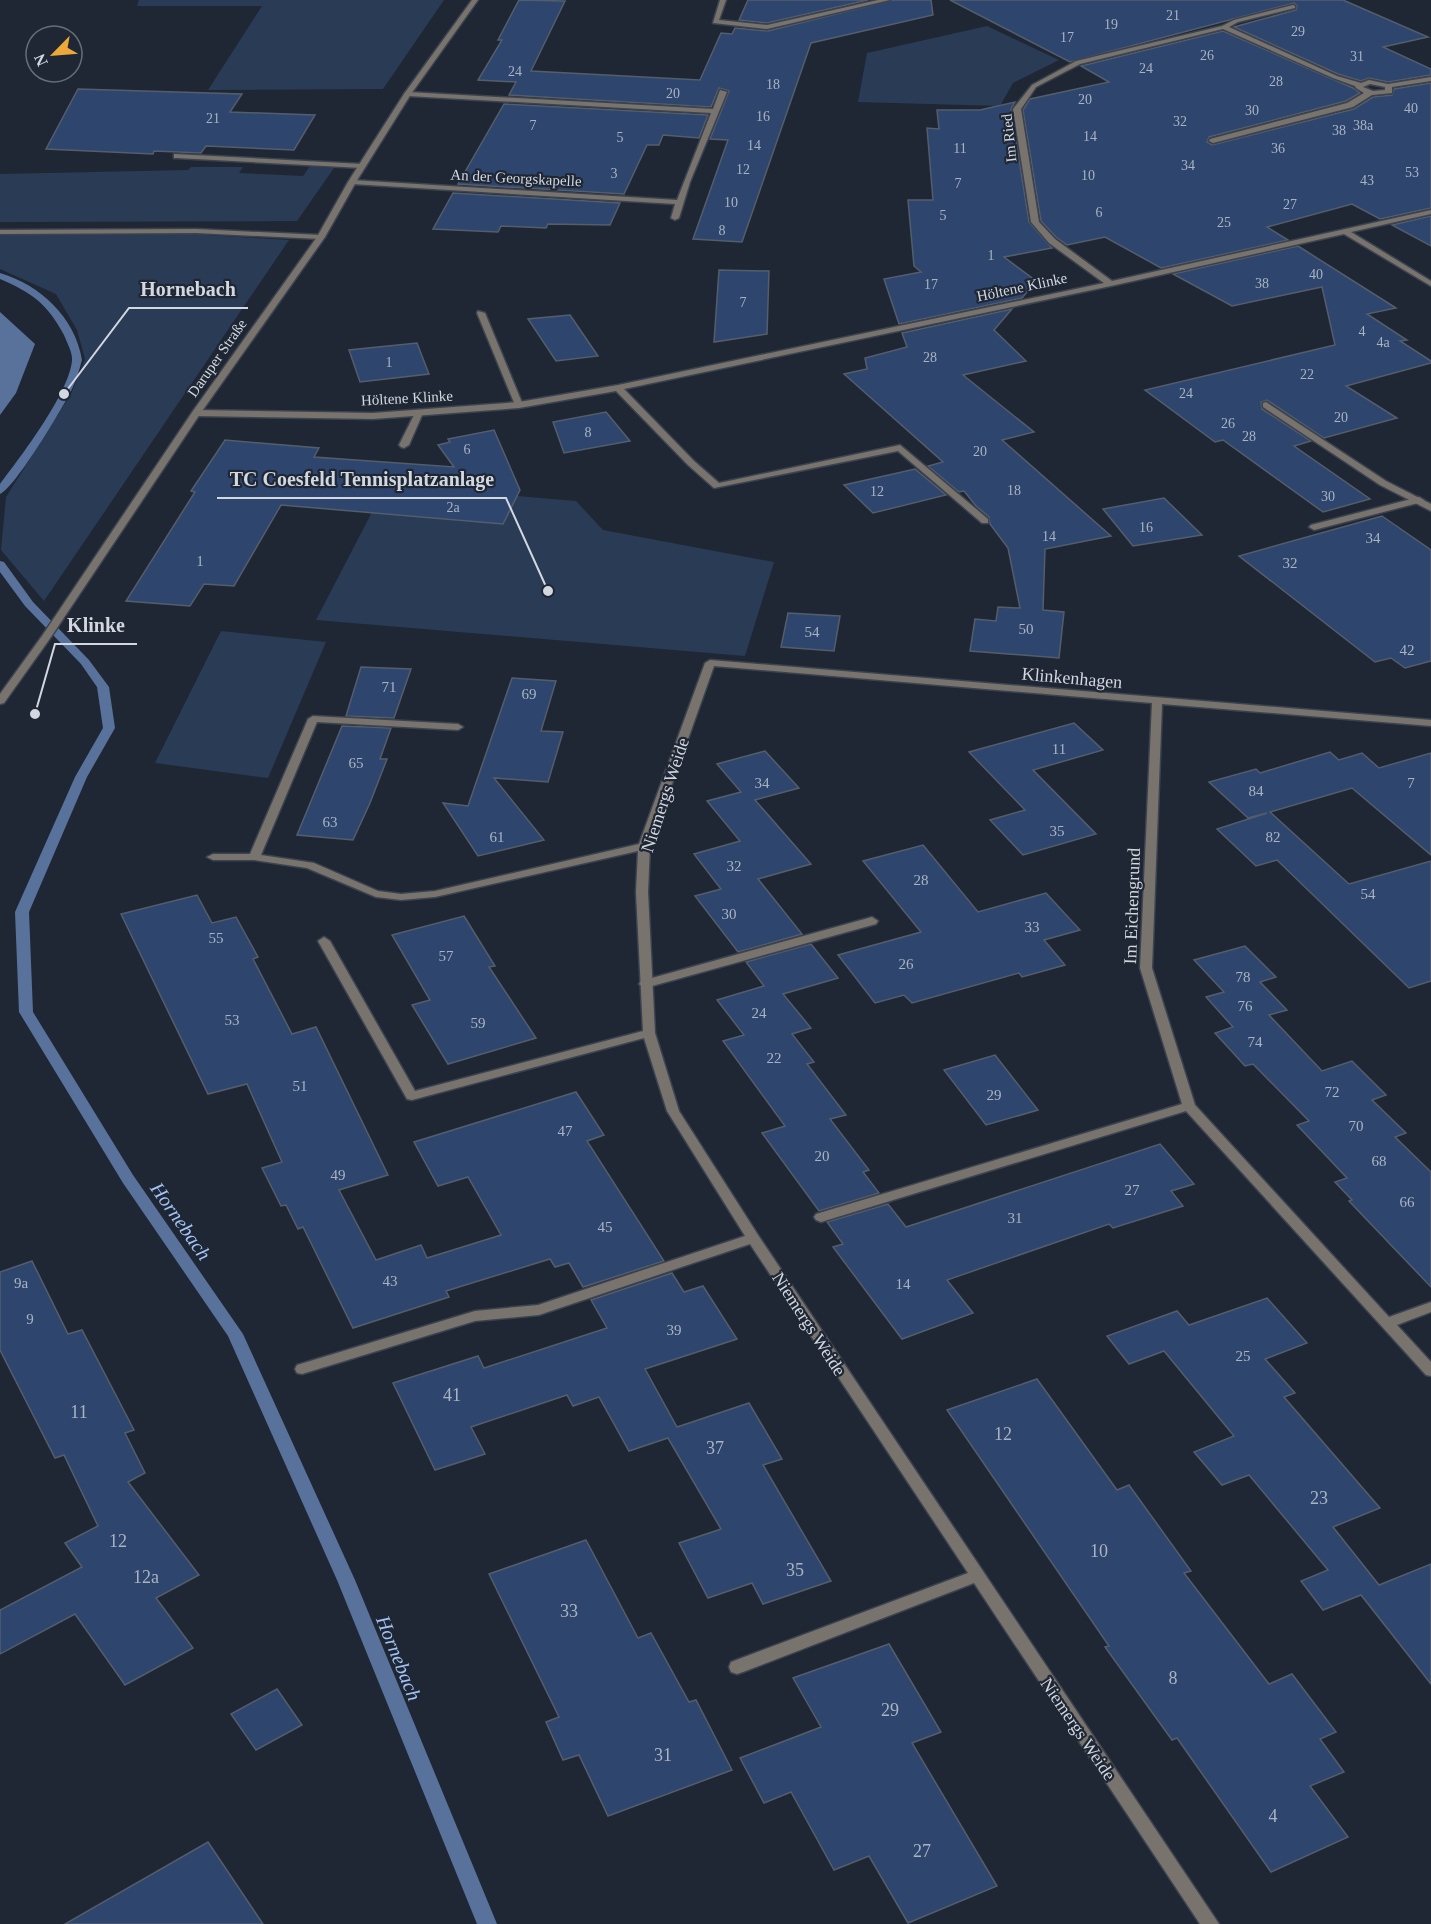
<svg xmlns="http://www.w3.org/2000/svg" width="1431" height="1924" font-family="'Times New Roman',serif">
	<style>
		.green { fill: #2a3b55 }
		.water { fill: #58729c }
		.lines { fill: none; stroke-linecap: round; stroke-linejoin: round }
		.stream { fill: #58729c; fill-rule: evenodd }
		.building { fill: #2e466d; stroke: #545d6c; stroke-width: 1.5 }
		.service-casing { stroke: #3c4350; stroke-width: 3 }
		.minor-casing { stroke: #3c4350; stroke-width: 3 }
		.tertiary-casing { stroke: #3c4350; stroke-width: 3 }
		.service { fill: #78736d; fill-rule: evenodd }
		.minor { fill: #78736d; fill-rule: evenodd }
		.tertiary { fill: #78736d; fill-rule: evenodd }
		.labels { text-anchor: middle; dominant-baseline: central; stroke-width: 4.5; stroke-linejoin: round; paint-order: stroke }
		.far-number-label { font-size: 14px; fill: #a9b3c3 }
		.far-street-label { font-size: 15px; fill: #d2d7e0; stroke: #1f2734 }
		.number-label { font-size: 15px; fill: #a9b3c3 }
		.street-label { font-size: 18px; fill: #d2d7e0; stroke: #1f2734 }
		.near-number-label { font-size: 18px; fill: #a9b3c3 }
		.water-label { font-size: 20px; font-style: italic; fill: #a3c3f7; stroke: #1f2734 }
		.leader { fill: none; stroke: #d2d7e0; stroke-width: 2 }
		.callout-dot { fill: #d2d7e0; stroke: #1f2734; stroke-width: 2 }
		.callout-label { font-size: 20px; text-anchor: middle; font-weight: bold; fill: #d2d7e0; stroke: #1f2734; stroke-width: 4.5; stroke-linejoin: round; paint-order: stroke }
	</style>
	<rect width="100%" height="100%" fill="#1f2734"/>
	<g class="green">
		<polygon points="139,0 444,0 383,89 208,90 262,6 137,6"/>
		<polygon points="987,26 1059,60 1013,83 1000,106 858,102 867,53"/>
		<polygon points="310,166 334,168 297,221 0,222 0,174 188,170 191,167 243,167 239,173 303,176"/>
		<polygon points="190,234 289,240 44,601 1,550 6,497 71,394 85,359 77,330 56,294 0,269 0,235"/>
		<polygon points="386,485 576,501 603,530 774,562 745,656 316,620"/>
		<polygon points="221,631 326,642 268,778 155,763"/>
	</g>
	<polygon class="water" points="0,312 35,344 16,393 0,415"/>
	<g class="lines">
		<g class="stream">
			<path d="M0 273C40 285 75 317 82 360 79 371 76 381 71 391 62 409 15 488 0 494V484C21 456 68 395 72 361 73 353 67 343 64 335 47 303 32 293 0 279Z"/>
			<polygon points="0,561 4,562 33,602 89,660 109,687 115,728 87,777 29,912 33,1012 133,1175 243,1334 355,1580 497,1924 477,1924 337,1580 228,1336 123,1183 19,1012 15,912 75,777 103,728 97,687 81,664 25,606 0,572"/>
		</g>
	</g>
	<g class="building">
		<polygon points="519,0 565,1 531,71 700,80 721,33 732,34 735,28 768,31 892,0 931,0 933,15 811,43 742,242 693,239 728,140 710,139 729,91 719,88 711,107 509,95 516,82 478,80 502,40 498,40"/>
		<polygon points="748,0 868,0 767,23 739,20"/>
		<polygon points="950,0 1343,0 1428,37 1383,47 1431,69 1431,75 1388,82 1369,78 1361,81 1338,74 1234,27 1296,10 1297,6 1294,3 1070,62"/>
		<polygon points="1223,31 1353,88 1360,93 1346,101 1209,137 1207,142 1212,145 1354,109 1373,97 1392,95 1394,89 1431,83 1431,208 1380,219 1352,204 1267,227 1288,240 1161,268 1105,237 1067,245 1056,237 1041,221 1023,110 1030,99 1109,82 1081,66"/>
		<polygon points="78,89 242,94 230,112 315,115 294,150 206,146 201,153 154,151 153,154 46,149"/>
		<polygon points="1015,102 1011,109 1029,222 1052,248 1004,257 1036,281 1022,298 899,324 884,279 921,272 914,266 908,200 933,200 927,128 939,129 937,110 980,110"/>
		<polygon points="504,104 708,115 699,138 663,135 659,145 647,145 624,194 458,184"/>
		<polygon points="453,193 620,203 610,225 548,224 546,228 501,226 498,232 433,229"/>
		<polygon points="1431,216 1431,246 1392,225"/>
		<polygon points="1298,246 1396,308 1367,314 1407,340 1400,341 1431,361 1431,363 1346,386 1397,418 1324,438 1267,400 1261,402 1262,409 1311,441 1294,446 1370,499 1323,512 1223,440 1215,442 1145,390 1335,345 1322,287 1232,306 1173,274"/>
		<polygon points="719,270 769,271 767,334 714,342"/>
		<polygon points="1012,309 994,330 1026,361 963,375 1034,432 1002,440 1111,536 1045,549 1043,610 1064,612 1059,658 970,651 975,619 996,621 998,607 1020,608 1008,548 990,524 989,517 976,506 964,491 959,492 928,466 943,462 844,374 867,369 865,358 907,347 902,333"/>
		<polygon points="570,315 598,356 556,361 528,319"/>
		<polygon points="417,343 429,374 360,382 349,350"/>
		<polygon points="606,412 630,441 564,453 553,422"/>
		<polygon points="494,430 520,490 503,524 281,505 234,586 204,584 190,606 126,601 195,492 191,491 225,440 319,448 314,457 454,467 438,445 450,442 448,439"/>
		<polygon points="915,469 946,495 873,513 844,485"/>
		<polygon points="1164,498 1202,535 1133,546 1103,509"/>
		<polygon points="1382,516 1431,550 1431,661 1405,668 1391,658 1375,662 1239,556"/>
		<polygon points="788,613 840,616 834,651 781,647"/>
		<polygon points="361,667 411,669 394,718 346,716"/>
		<polygon points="512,678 556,681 541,731 563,732 548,782 494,778 544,840 478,856 443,803 468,806"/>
		<polygon points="1074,723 1103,750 1033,770 1096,834 1023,855 990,820 1025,810 969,752"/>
		<polygon points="342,726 391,728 380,759 387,759 370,803 353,840 297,835"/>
		<polygon points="765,751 799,788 755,800 811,864 758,879 802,934 738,952 695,896 721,889 694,854 740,841 707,801 741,792 717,764"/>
		<polygon points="1330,752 1339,760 1362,753 1379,768 1431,753 1431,855 1352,788 1270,812 1349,884 1431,861 1431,981 1409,988 1277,860 1256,866 1217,829 1267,813 1248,818 1209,782 1256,769 1260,773"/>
		<polygon points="923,845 978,912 1046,893 1080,930 1044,940 1065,965 1022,977 1019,973 912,1003 904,995 875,1003 838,955 921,932 863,861"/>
		<polygon points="197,895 212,923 236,917 258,957 253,959 292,1034 316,1027 388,1175 339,1190 376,1260 421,1245 427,1258 501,1235 468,1177 438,1186 414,1142 576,1092 604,1135 587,1141 664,1261 583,1287 569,1263 555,1267 550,1259 446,1291 449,1297 353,1328 303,1227 298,1229 286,1205 281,1206 262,1168 282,1162 247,1084 208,1094 121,914"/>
		<polygon points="464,916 495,966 489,967 536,1038 448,1064 412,1005 430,1000 392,935"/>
		<polygon points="811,944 838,978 783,994 811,1028 792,1034 814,1062 807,1064 846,1115 830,1119 869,1170 863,1172 879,1193 819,1211 762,1133 785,1126 723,1041 744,1035 717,1000 764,986 746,962"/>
		<polygon points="1245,946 1276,977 1260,982 1287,1010 1269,1015 1322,1071 1352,1061 1386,1095 1372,1100 1406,1133 1395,1137 1431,1172 1431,1287 1349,1201 1352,1200 1335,1182 1347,1178 1297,1125 1309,1121 1253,1064 1245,1066 1215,1033 1233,1027 1206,997 1224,992 1194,960"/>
		<polygon points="995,1055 1038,1110 986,1125 944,1070"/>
		<polygon points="1160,1144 1194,1184 1171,1191 1183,1206 1113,1228 1109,1224 947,1280 973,1313 902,1339 833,1247 843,1244 827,1222 888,1204 906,1227"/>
		<polygon points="32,1261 68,1334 82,1330 134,1430 125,1433 145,1473 128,1482 199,1575 156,1598 193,1648 125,1685 75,1614 0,1654 0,1610 82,1567 65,1543 98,1526 64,1455 55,1458 0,1350 0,1272"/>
		<polygon points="672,1273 684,1292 703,1286 737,1339 645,1369 677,1427 749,1403 782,1459 763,1465 831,1581 763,1604 752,1583 708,1598 679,1543 721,1529 668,1438 629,1451 599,1397 573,1406 567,1395 471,1427 485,1454 435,1470 393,1383 478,1356 484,1368 607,1328 591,1300"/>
		<polygon points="1267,1298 1307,1343 1265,1359 1295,1393 1284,1397 1380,1508 1333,1527 1379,1585 1431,1564 1431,1684 1361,1595 1323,1610 1301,1581 1328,1570 1249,1475 1222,1485 1194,1452 1234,1436 1164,1351 1129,1364 1107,1336 1177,1311 1189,1325"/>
		<polygon points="1037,1379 1117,1490 1129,1485 1191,1571 1184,1573 1269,1684 1292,1674 1336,1732 1320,1739 1344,1772 1310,1786 1348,1837 1271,1872 1177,1738 1172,1740 1105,1647 1109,1646 947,1410"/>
		<polygon points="586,1540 638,1638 651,1633 689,1702 696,1700 732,1770 608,1816 579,1755 563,1760 546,1722 559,1717 489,1574"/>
		<polygon points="889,1644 941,1732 912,1743 997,1886 908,1923 869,1856 834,1870 791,1792 764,1803 740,1758 821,1727 793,1678"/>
		<polygon points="277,1689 302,1725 256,1750 231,1714"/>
		<polygon points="208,1842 263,1924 65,1924"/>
	</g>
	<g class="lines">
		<defs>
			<g id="service">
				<polygon points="174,154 362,164 366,166 362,168 177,158 174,158"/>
				<polygon points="196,229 321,235 325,237 321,239 196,233 0,234 0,230"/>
				<polygon points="478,311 485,313 523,405 522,407 516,407 515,405 477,313"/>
				<polygon points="419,410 423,413 409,445 404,448 401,447 399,445 415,413"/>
				<polygon points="1419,497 1424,500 1422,502 1314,530 1309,527 1311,525"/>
				<polygon points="872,917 878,921 876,924 645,988 639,984 641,981"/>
			</g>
			<g id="minor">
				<polygon points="720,0 726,0 719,20 767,25 878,0 890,0 767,29 713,23"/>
				<path d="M1293 5 1295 6V8L1238 22 1229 27 1337 76 1361 83 1369 80 1388 84 1431 77V81L1392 87V93L1372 95 1353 107 1213 143 1209 141 1210 139 1347 103 1364 93 1356 88 1355 86 1333 78 1223 29 1080 64 1036 87 1021 109 1039 222 1055 239 1112 281 1431 210V214L1351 232 1431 281V286L1344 234 1111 286 624 389 694 461 719 483 900 445 988 519V523H982L898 451 714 488 688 465 616 391 519 408 373 419 196 416 192 413 196 410 373 413 519 402 618 385 1104 283 1049 243 1031 222 1013 109 1032 85 1076 61 1222 26 1234 20ZM1370 84 1385 87V90L1373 91 1363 87Z"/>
				<polygon points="720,90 727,92 690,182 679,218 675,220 671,218 675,204 352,184 348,182 352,180 677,200 711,113 408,96 404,94 408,92 713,109"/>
				<polygon points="1266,402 1386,481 1431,504 1431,511 1380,485 1263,407 1263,403"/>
				<polygon points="710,660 1431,720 1431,726 1162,704 1152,968 1195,1105 1389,1317 1431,1302 1431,1312 1397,1325 1431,1362 1431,1376 1426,1375 1186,1111 821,1222 816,1220 814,1217 816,1214 1182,1104 1140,968 1152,703 714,666 650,846 648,892 655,1033 679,1111 758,1235 1219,1924 1200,1924 974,1583 743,1672 737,1674 731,1672 729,1667 731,1662 968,1573 750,1244 539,1315 475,1321 302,1374 297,1373 295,1369 297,1365 475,1311 538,1305 745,1236 667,1111 644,1038 412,1100 407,1099 318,941 324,937 330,941 415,1091 643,1031 636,892 638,851 435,897 401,900 376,897 307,868 254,860 213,860 207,857 213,854 250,854 308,719 313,716 458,724 463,727 458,730 317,722 261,855 314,863 378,891 401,894 435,891 639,844 705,663"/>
			</g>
			<polygon id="tertiary" points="472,0 478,0 411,94 356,182 325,237 200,414 51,637 4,703 0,704 0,694 42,636 193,411 317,237 348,182 404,94"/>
		</defs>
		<use href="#service" class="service-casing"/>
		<use href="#minor" class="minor-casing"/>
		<use href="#tertiary" class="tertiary-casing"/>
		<use href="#service" class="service"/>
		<use href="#minor" class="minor"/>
		<use href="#tertiary" class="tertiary"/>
	</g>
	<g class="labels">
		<g class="far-number-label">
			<text x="1173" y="15">21</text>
			<text x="1111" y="24">19</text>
			<text x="1298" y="31">29</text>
			<text x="1067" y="37">17</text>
			<text x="1207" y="55">26</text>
			<text x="1357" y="56">31</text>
			<text x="1146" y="68">24</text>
			<text x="515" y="71">24</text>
			<text x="1276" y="81">28</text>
			<text x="773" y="84">18</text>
			<text x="673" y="93">20</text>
			<text x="1085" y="99">20</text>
			<text x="1411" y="108">40</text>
			<text x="1252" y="110">30</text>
			<text x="763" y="116">16</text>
			<text x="213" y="118">21</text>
			<text x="1180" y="121">32</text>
			<text x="533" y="125">7</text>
			<text x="1363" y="125">38a</text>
			<text x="1339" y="130">38</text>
			<text x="1090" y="136">14</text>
			<text x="620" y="137">5</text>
			<text x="754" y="145">14</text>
			<text x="960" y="148">11</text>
			<text x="1278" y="148">36</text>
			<text x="1188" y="165">34</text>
			<text x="743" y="169">12</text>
			<text x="1412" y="172">53</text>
			<text x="614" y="173">3</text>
			<text x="1088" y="175">10</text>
			<text x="1367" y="180">43</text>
			<text x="958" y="183">7</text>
			<text x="731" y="202">10</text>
			<text x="1290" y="204">27</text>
			<text x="1099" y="212">6</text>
			<text x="943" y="215">5</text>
			<text x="1224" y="222">25</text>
			<text x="722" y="230">8</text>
			<text x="991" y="255">1</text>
			<text x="1316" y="274">40</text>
			<text x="1262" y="283">38</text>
			<text x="931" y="284">17</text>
			<text x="743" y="302">7</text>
			<text x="1362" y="331">4</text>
			<text x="1383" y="342">4a</text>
			<text x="930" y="357">28</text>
			<text x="389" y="362">1</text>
			<text x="1307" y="374">22</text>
			<text x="1186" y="393">24</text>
			<text x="1341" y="417">20</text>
			<text x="1228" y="423">26</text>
			<text x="588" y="432">8</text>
			<text x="1249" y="436">28</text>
			<text x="467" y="449">6</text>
			<text x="980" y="451">20</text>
			<text x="1014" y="490">18</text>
			<text x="877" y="491">12</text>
			<text x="1328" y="496">30</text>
			<text x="453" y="507">2a</text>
			<text x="1146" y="527">16</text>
			<text x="1049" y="536">14</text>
		</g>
		<g class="far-street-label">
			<text transform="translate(1009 138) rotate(-96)">Im Ried</text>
			<text transform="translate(516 178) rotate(3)">An der Georgskapelle</text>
			<text transform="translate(1022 287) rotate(-12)">Höltene Klinke</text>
			<text transform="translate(217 358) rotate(-55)">Daruper Straße</text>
			<text transform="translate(407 398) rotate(-3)">Höltene Klinke</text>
		</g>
		<g class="number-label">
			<text x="1373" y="538">34</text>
			<text x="200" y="561">1</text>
			<text x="1290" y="563">32</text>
			<text x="1026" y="629">50</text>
			<text x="812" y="632">54</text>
			<text x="1407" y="650">42</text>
			<text x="389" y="687">71</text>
			<text x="529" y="694">69</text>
			<text x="1059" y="749">11</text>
			<text x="356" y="763">65</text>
			<text x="762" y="783">34</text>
			<text x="1411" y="783">7</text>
			<text x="1256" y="791">84</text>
			<text x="330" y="822">63</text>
			<text x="1057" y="831">35</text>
			<text x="497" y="837">61</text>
			<text x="1273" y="837">82</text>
			<text x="734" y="866">32</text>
			<text x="921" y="880">28</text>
			<text x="1368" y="894">54</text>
			<text x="729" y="914">30</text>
			<text x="1032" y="927">33</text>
			<text x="216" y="938">55</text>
			<text x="446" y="956">57</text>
			<text x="906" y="964">26</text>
			<text x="1243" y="977">78</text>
			<text x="1245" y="1006">76</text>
			<text x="759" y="1013">24</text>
			<text x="232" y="1020">53</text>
			<text x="478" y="1023">59</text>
			<text x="1255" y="1042">74</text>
			<text x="774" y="1058">22</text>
			<text x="300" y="1086">51</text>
			<text x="1332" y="1092">72</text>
			<text x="994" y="1095">29</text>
			<text x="1356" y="1126">70</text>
			<text x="565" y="1131">47</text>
			<text x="822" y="1156">20</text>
			<text x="1379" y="1161">68</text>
			<text x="338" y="1175">49</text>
			<text x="1132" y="1190">27</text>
			<text x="1407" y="1202">66</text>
			<text x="1015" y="1218">31</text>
			<text x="605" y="1227">45</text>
			<text x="390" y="1281">43</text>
			<text x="21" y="1283">9a</text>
			<text x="903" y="1284">14</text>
			<text x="30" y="1319">9</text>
			<text x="674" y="1330">39</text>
			<text x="1243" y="1356">25</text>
		</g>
		<g class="street-label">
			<text transform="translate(1072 678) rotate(5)">Klinkenhagen</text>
			<text transform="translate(665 795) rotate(-72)">Niemergs Weide</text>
			<text transform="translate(1132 906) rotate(-88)">Im Eichengrund</text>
			<text transform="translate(809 1324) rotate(57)">Niemergs Weide</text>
			<text transform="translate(1078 1729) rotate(56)">Niemergs Weide</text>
		</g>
		<g class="near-number-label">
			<text x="452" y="1395">41</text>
			<text x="79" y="1412">11</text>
			<text x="1003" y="1434">12</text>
			<text x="715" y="1448">37</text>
			<text x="1319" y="1498">23</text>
			<text x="118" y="1541">12</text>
			<text x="1099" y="1551">10</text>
			<text x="795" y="1570">35</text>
			<text x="146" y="1577">12a</text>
			<text x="569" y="1611">33</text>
			<text x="1173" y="1678">8</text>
			<text x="890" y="1710">29</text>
			<text x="663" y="1755">31</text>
			<text x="1273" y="1816">4</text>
			<text x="922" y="1851">27</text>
		</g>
		<g class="water-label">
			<text transform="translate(181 1221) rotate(55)">Hornebach</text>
			<text transform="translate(399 1658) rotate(68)">Hornebach</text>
		</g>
	</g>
	<path class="leader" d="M64 394L129 308H248M548 591L506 498H217M35 714L55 644H137"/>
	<g class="callout-dot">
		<circle cx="64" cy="394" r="6"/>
		<circle cx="548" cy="591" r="6"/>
		<circle cx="35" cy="714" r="6"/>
	</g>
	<g class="callout-label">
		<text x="188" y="296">Hornebach</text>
		<text x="362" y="486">TC Coesfeld Tennisplatzanlage</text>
		<text x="96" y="632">Klinke</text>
	</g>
	<g transform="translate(54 54) rotate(245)"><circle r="28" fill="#1f2734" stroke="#676d79" stroke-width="1.5"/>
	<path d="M0-4.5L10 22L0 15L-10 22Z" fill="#eda83b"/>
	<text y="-9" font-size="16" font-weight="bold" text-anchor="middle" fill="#d2d7e0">N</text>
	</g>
</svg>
